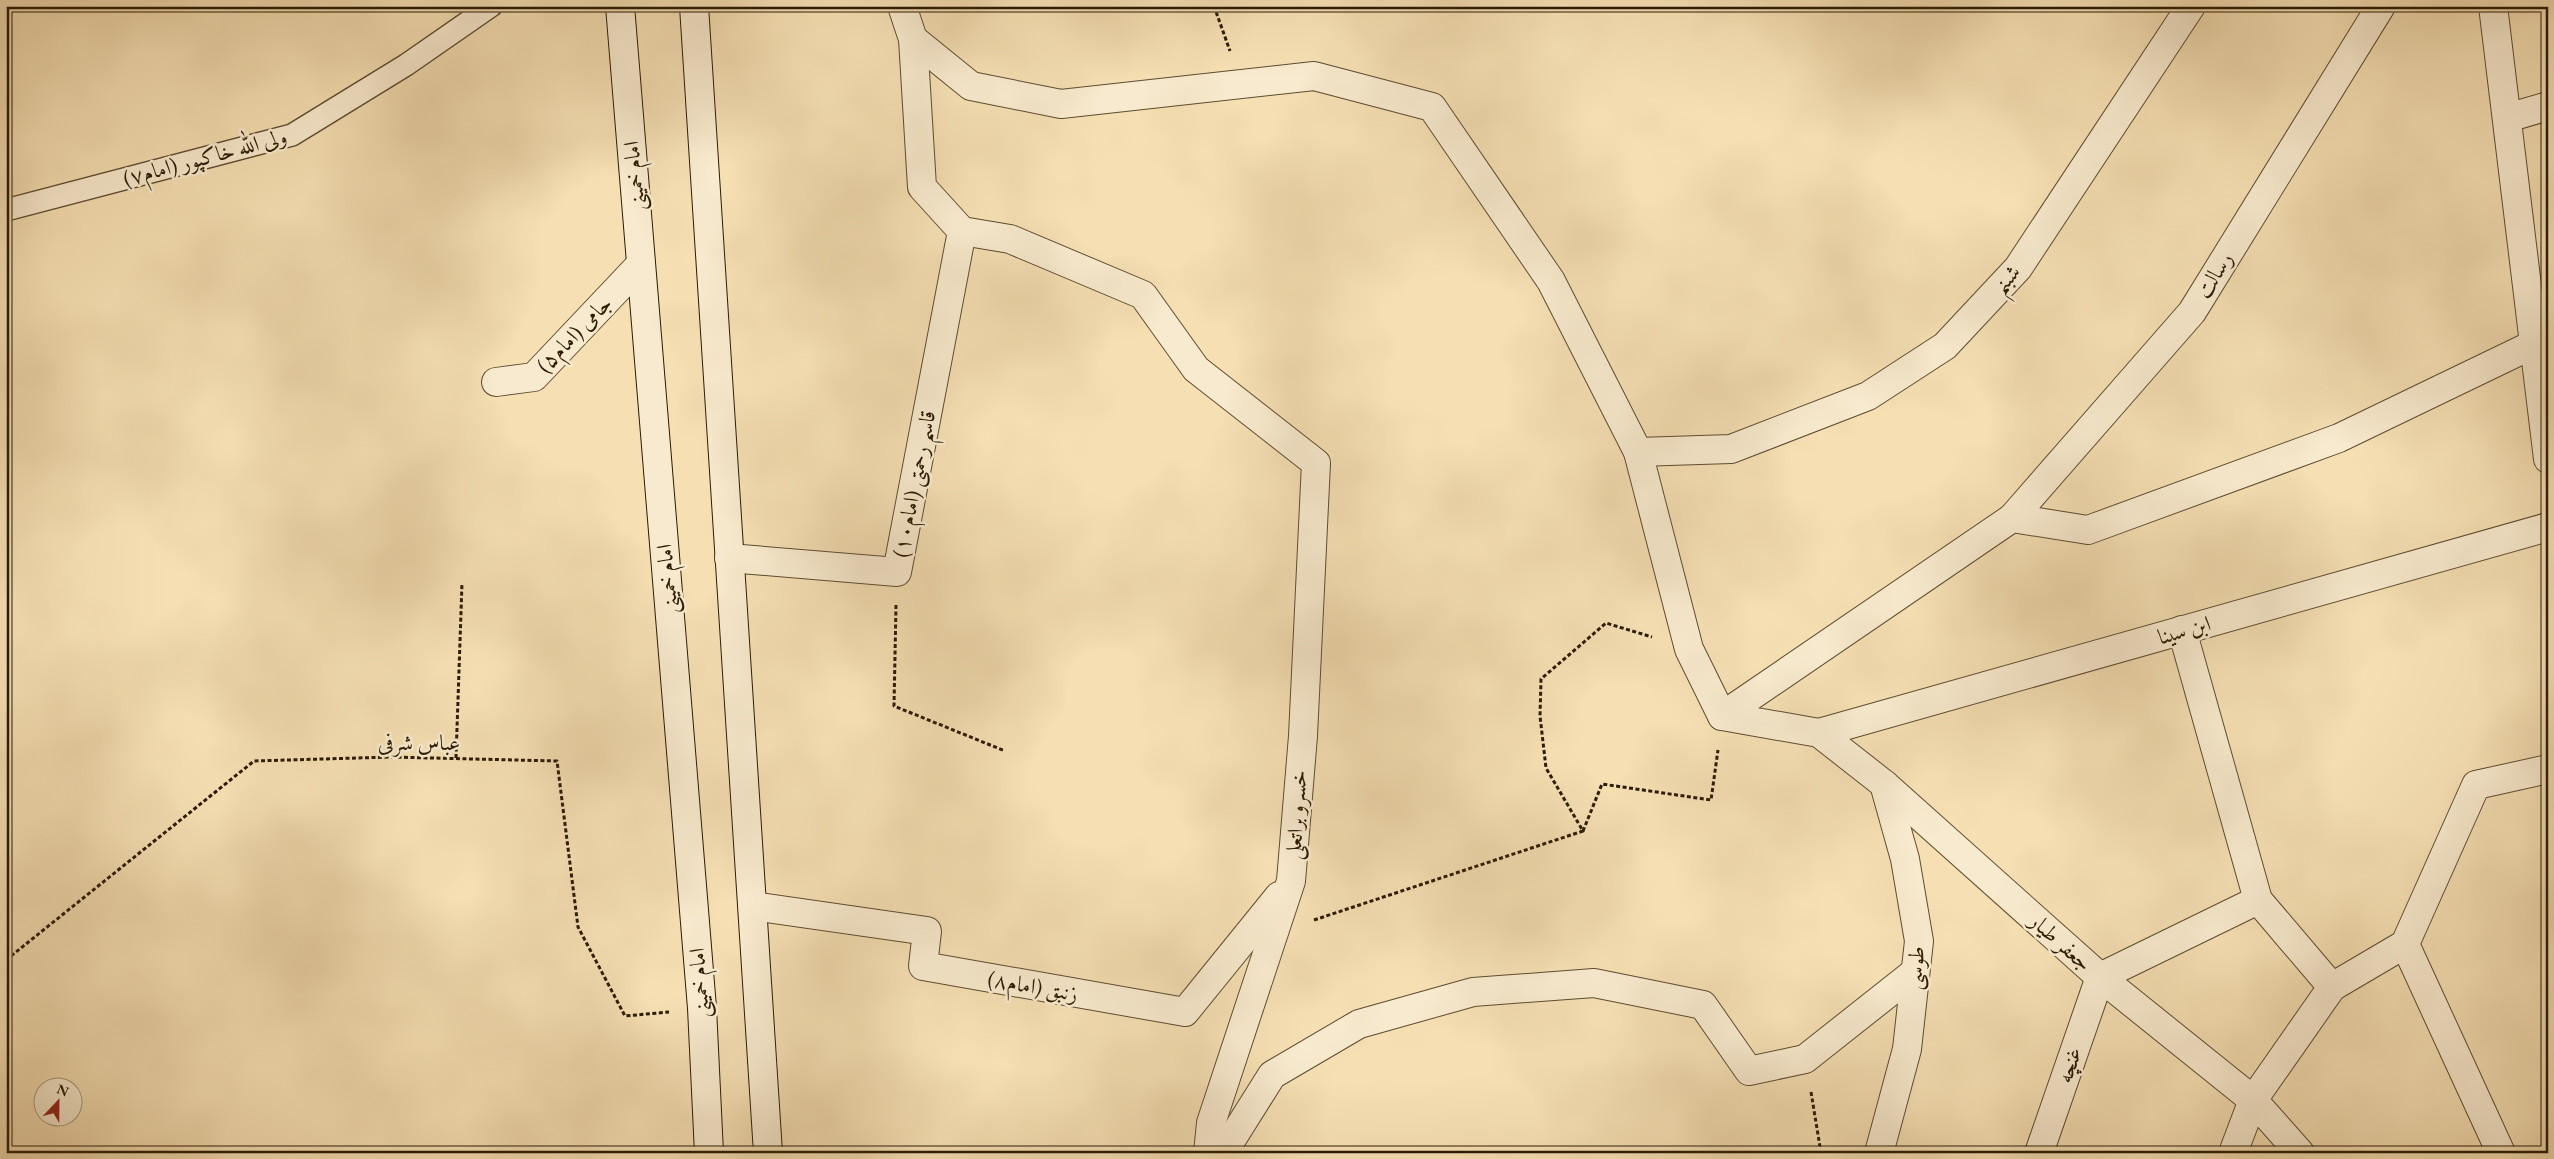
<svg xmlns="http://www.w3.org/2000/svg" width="2554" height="1159" font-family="'EB Garamond',Amiri,serif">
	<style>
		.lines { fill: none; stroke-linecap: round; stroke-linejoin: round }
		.service-casing { stroke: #5d4c30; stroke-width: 24 }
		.minor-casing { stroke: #5d4c30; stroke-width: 30 }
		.tertiary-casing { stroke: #5d4c30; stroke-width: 30 }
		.secondary-casing { stroke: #2a1b04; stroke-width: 30 }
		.path { stroke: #2a1b04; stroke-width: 3; stroke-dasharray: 4 2.5; stroke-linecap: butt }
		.service { stroke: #f8eace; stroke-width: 21 }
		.minor { stroke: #f8eace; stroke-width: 28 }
		.tertiary { stroke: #f8eace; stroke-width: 28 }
		.secondary { stroke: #f8eace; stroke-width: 28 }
		.labels { text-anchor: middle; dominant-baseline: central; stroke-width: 5; stroke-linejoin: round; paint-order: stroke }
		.street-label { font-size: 22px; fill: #2a1b04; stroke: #f8eace }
	</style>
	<rect width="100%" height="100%" fill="#f5dfb3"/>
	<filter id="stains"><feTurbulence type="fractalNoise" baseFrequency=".004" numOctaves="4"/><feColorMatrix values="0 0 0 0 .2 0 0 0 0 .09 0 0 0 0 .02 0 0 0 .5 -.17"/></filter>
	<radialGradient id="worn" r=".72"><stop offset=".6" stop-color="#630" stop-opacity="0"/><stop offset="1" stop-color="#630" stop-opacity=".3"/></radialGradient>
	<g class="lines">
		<defs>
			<polyline id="service" points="6,210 292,135 406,65 491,6"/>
			<g id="minor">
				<polyline points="902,6 913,39 971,86 1061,104 1314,76 1432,107 1551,281 1638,452 1731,449 1868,396 1945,346 2018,268 2191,6"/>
				<polyline points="2493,6 2548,459"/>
				<polyline points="913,39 922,187 962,231 1010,239 1143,295 1196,369 1316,463 1303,736 1291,881 1211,1123 1208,1153"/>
				<polyline points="2507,118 2548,106"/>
				<polyline points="496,382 534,377 641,264"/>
				<polyline points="1638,452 1689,649 1722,716 1819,733"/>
				<polyline points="2012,518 2192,312 2381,6"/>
				<polyline points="729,558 897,572 962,231"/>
				<polyline points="2182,630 2258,900 2332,987"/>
				<polyline points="1722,716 2012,518 2088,530 2339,438 2534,344"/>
				<polyline points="753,906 927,931 923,966 1185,1012 1279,896"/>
				<polyline points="2405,944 2501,1153"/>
				<polyline points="1223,1153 1272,1075 1359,1024 1473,992 1594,983 1703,1005 1749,1071 1805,1059 1915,972"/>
				<polyline points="1879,1153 1907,1049 1919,941 1905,859 1884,784"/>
				<polyline points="2039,1153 2100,977 2258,900"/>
				<polyline points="2233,1153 2253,1100 2332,987 2405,944 2476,785 2548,769"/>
			</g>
			<g id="tertiary">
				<polyline points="1819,733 2548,527"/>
				<polyline points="1819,733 1884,784 2100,977 2253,1100 2300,1153"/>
			</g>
			<g id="secondary">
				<polyline points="620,6 702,1008 709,1153"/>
				<polyline points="694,6 768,1153"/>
			</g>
		</defs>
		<use href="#service" class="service-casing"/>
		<use href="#minor" class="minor-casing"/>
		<use href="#tertiary" class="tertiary-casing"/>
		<use href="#secondary" class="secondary-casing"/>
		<g class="path">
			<polyline points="1214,6 1230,51"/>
			<polyline points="896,605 894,706 1005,751"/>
			<polyline points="456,758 462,583"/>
			<polyline points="1583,831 1602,784 1711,800 1718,750"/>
			<polyline points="1314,920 1583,831 1546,768 1540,716 1541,679 1606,623 1652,637"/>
			<polyline points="6,960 254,761 391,757 557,761 578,927 625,1016 669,1012"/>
			<polyline points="1811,1092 1821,1153"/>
		</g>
		<use href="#service" class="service"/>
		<use href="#minor" class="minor"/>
		<use href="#tertiary" class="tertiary"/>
		<use href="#secondary" class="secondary"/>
	</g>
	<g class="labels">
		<g class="street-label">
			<text transform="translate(205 157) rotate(-15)">ولی الله خاکپور (امام۷)</text>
			<text transform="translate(634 176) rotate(-95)">امام خمینی</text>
			<text transform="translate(2214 275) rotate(-58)">رسالت</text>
			<text transform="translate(2006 279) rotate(-49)">شبنم</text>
			<text transform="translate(574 334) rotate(-46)">جامی (امام۵)</text>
			<text transform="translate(914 484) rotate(-79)">قاسم رحمتی (امام۱۰)</text>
			<text transform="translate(667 579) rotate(-95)">امام خمینی</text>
			<text transform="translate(2184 630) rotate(-16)">ابن سینا</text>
			<text x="419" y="742">عباس شرفی</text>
			<text transform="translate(1296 815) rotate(-86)">خسرو براتعلی</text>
			<text transform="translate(2061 942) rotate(42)">جعفر طیار</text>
			<text transform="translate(1915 968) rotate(-85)">طوسی</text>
			<text transform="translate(699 983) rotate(-94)">امام خمینی</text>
			<text transform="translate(1033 986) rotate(10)">زنبق (امام۸)</text>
			<text transform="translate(2069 1065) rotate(-71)">غنچه</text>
		</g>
	</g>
	<rect width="2554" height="1159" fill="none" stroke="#f5dfb3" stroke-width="25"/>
	<rect x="8" y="8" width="2539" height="1144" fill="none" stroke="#2a1b04" stroke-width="2.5"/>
	<rect x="12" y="12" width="2529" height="1134" fill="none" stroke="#2a1b04"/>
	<g transform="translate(58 1102) rotate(22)"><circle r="24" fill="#f8eace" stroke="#a6977d"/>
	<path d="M0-4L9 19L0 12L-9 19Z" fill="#8f2418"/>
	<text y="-8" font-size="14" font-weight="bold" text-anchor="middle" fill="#2a1b04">N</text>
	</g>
	<rect width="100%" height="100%" filter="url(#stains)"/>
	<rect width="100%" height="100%" fill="url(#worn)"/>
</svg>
